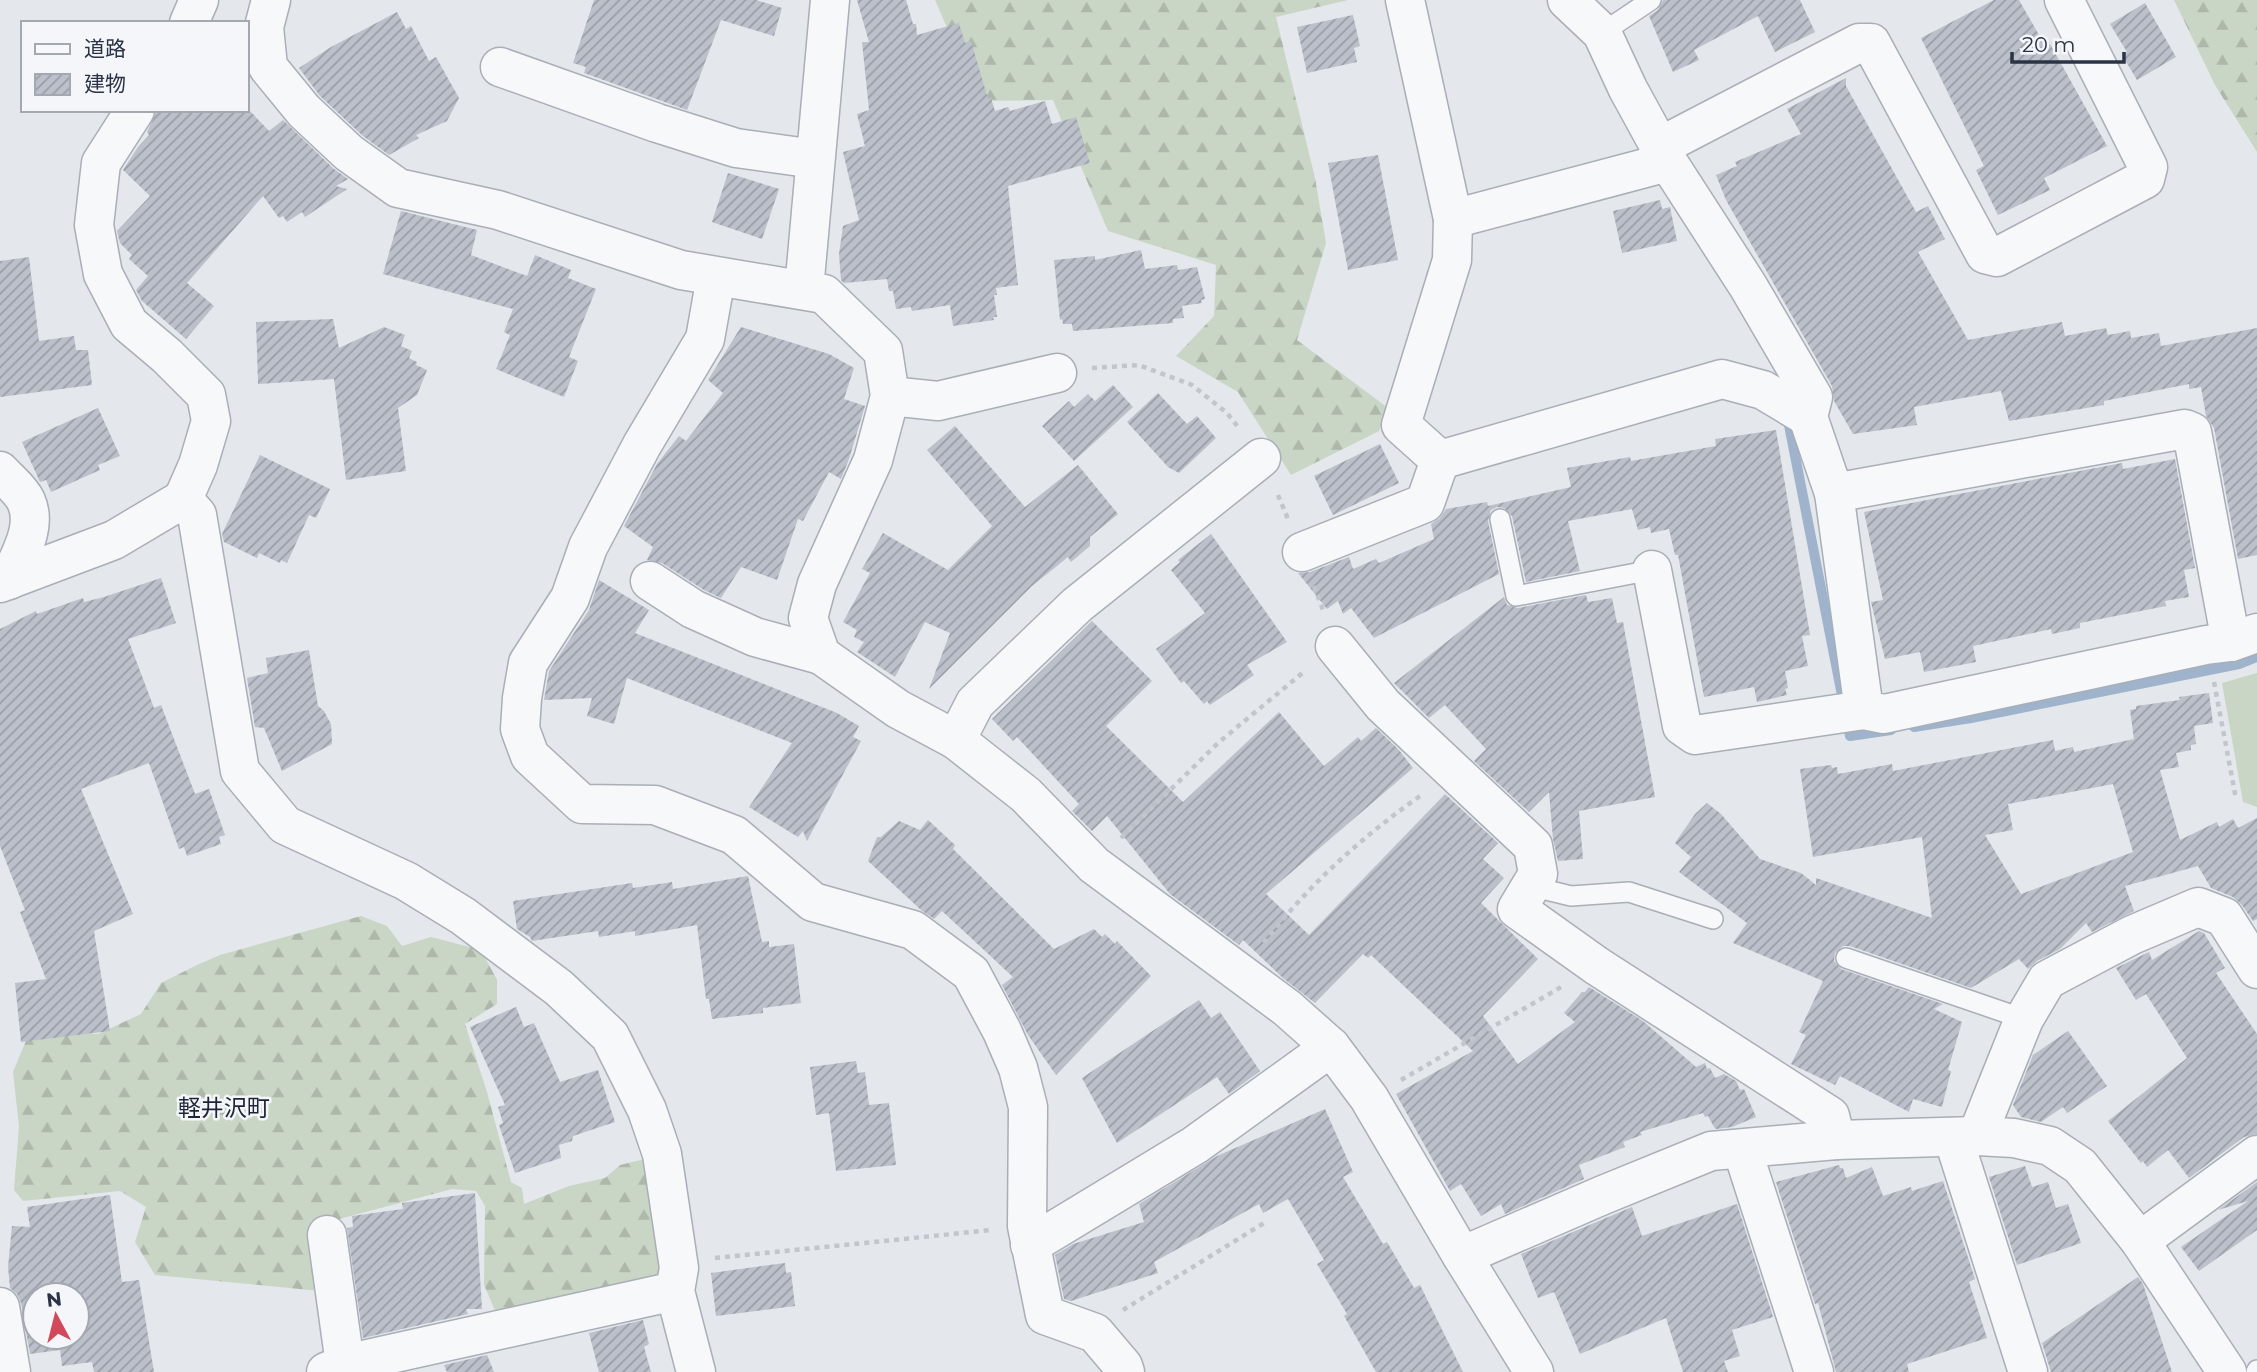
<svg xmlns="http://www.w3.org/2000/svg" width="2257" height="1372" font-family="Montserrat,'Noto Sans JP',sans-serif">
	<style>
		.forest { fill: url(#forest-firs) }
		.green { fill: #c9d6c5 }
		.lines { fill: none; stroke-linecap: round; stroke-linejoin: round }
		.stream { stroke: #9fb4cc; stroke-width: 10 }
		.building { fill: url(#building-hatch); fill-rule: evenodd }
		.service-casing { stroke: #a9aeb7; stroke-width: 22 }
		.minor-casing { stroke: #a9aeb7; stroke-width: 41 }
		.path { stroke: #c2c5cb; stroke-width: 4.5; stroke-dasharray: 5 5; stroke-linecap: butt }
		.service { stroke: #f7f8fa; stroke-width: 19 }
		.minor { stroke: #f7f8fa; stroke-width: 38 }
		.labels { text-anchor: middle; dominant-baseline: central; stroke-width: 5; stroke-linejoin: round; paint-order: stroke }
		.neighbourhood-label { font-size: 23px; fill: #1d2536; stroke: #f4f6f9 }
	</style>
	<defs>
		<pattern id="forest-firs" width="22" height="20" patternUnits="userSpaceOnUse" patternTransform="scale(1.75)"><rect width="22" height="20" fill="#c9d6c5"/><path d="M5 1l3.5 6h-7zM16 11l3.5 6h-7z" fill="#adb8ab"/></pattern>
		<pattern id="building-hatch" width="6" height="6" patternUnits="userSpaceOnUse" patternTransform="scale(1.75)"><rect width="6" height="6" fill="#bbc0ca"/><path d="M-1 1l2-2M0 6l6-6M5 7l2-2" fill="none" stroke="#989da6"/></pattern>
	</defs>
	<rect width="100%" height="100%" fill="#e4e7ec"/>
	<g class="forest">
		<polygon points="935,0 1348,0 1276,17 1315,178 1326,243 1297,340 1388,408 1379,431 1291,475 1238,392 1176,356 1214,316 1216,265 1108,231 1053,100 979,101"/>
		<polygon points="2174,0 2257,0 2257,152 2215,85"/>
		<polygon points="361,916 387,926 402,946 431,937 481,950 497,980 497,1004 465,1024 487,1092 511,1182 522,1188 524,1204 569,1186 605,1178 620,1165 645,1159 663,1267 656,1279 497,1315 484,1285 485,1206 476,1191 452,1189 313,1226 320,1291 155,1275 135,1242 146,1207 120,1191 23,1201 14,1190 19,1126 13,1072 30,1031 98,1034 141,1014 161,983 197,965 220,955"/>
	</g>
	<polygon class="green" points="2257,673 2257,807 2243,802 2222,683"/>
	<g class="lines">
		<g class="stream">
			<polyline points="1787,415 1850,736 1891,730"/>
			<polyline points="1914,727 1971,718 2239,664 2257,657"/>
		</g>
	</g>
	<g class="building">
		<polygon points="594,0 756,0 782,8 774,36 721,20 687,110 584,73 586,67 573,63"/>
		<polygon points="857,0 906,0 913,24 916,24 917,35 959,23 965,43 971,41 988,99 991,98 995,111 1008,107 1010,111 1045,101 1052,124 1076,117 1090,163 1008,186 1018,285 996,288 997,295 994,295 997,317 993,317 994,320 953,326 950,305 912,311 911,307 896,309 893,291 889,291 887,279 844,283 841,280 839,254 843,226 859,220 843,152 865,146 857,114 869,110 862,42 869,42"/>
		<polygon points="1663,0 1800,0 1815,32 1775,52 1758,16 1694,50 1699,60 1673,72 1649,16 1658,10"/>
		<polygon points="1994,0 2019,0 2043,42 2049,42 2107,146 2044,178 2050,190 1998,215 1976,170 1984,166 1921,38"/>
		<polygon points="2145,3 2176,57 2137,80 2122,55 2127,52 2110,24"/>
		<polygon points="397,12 406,29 411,26 429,61 436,57 459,98 447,121 416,135 419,138 389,155 363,136 320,96 299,68 331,47"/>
		<polygon points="1353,15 1360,46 1354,48 1357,62 1307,73 1297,27"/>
		<polygon points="1846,78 1846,86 1916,212 1928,206 1945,239 1918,252 1968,340 2062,322 2065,336 2106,328 2108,335 2130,331 2131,338 2159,333 2161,346 2257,328 2257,555 2238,559 2214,428 2206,416 2201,387 2189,389 2189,384 2104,401 2104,405 2009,421 2001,391 1914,407 1917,425 1853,434 1834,401 1832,386 1726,200 1716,175 1737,166 1735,162 1801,134 1787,109"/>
		<polygon points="157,110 249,110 269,131 283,120 334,169 348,179 336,186 347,189 305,217 302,212 287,222 283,216 279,218 263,196 187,283 214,306 186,339 142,301 136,290 148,276 129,259 132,255 120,243 117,231 150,196 123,170 138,147 149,135 147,132"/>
		<polygon points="1378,155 1398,260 1348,270 1328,163"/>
		<polygon points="728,173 779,189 762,239 712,222"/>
		<polygon points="1660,200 1662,209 1670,207 1677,241 1622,253 1613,211"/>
		<polygon points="401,211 477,230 471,255 527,276 535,255 571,270 568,278 596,289 569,357 578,361 564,397 496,369 510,335 504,332 513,309 383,274"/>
		<polygon points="1141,250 1145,269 1177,265 1178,270 1197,267 1205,299 1201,300 1202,303 1182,306 1184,318 1173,319 1173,323 1073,331 1072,324 1063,324 1062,319 1060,320 1054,260 1095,256 1095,260"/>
		<polygon points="29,257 39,341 74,336 76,350 88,350 92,385 0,397 0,261"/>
		<polygon points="333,319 339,348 384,327 405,335 401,346 412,351 409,358 417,362 416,365 427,370 417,395 398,408 406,471 346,480 334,379 258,384 256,322"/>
		<polygon points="741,327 829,354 854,368 844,399 865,406 849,459 841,479 829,472 803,521 798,519 777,580 741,567 721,598 704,590 662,563 647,560 653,547 624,526 657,464 679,436 686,441 723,393 708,380"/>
		<polygon points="1113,385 1133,407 1074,461 1042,426 1069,401 1074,407 1088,394 1095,401"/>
		<polygon points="1158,393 1187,424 1197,416 1216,438 1179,473 1168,467 1127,422"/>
		<polygon points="98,408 120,456 98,465 100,470 51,492 46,480 40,482 39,480 22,442"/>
		<polygon points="955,426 1025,507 1078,465 1118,514 1090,537 1090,546 1071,562 1068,557 1032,586 929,689 950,633 925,622 895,677 857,652 864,642 854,637 857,630 843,622 870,573 862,569 883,533 948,570 992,526 927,450"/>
		<polygon points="1776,430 1810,635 1802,636 1808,666 1785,671 1788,688 1785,689 1787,695 1757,702 1754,687 1704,697 1678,555 1675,555 1669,529 1651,533 1650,527 1638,530 1632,509 1568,521 1580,571 1526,582 1512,516 1504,508 1497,507 1491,510 1488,521 1499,574 1374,638 1351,608 1343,614 1338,601 1327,609 1298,573 1310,572 1349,557 1353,569 1376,559 1379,563 1434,539 1431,524 1440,518 1446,509 1487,502 1488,506 1571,487 1567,468 1630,457 1631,461 1716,446 1715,439"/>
		<polygon points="1380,444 1399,483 1333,515 1314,476"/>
		<polygon points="260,455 330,489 316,518 309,515 287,563 281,560 280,563 259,553 257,558 224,542 222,534"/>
		<polygon points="2175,459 2195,568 2184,570 2189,597 2165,601 2166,606 2080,623 2080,628 2052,634 2051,629 1973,646 1976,662 1924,672 1920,652 1885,659 1871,602 1883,600 1864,512 2122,463 2123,469"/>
		<polygon points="1211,534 1287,642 1247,665 1254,675 1210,705 1207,701 1204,704 1184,681 1181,683 1156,649 1205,613 1171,570 1180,562 1178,560"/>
		<polygon points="161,578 176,623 128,639 154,708 161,705 195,794 209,789 225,835 219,837 221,844 187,856 184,847 179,849 149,763 81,789 133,914 94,931 110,1031 21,1042 15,983 46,979 20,912 25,910 0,846 0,629 36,611 37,614 83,598 84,602 104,597"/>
		<polygon points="599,580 649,610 635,633 837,713 859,726 853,737 861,741 807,841 803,831 798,837 749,807 792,743 627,678 614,724 587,716 592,698 544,700 549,671 589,610"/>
		<polygon points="1586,595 1588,602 1612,598 1617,623 1623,622 1655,797 1579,811 1583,859 1558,861 1553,839 1549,792 1529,812 1474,761 1486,749 1445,705 1429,718 1394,683 1504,597 1507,605 1518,608"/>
		<polygon points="1092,621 1152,681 1106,726 1183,802 1279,712 1324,766 1358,737 1361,741 1376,728 1399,750 1413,768 1266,894 1309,935 1445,794 1498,843 1483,859 1504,878 1481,903 1538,959 1483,1016 1518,1064 1575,1022 1564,1013 1582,992 1585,992 1589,987 1643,1021 1696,1067 1705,1063 1707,1069 1710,1068 1715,1078 1724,1074 1736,1081 1740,1090 1744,1089 1756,1117 1732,1127 1716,1129 1714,1127 1708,1116 1705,1117 1703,1113 1640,1132 1642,1135 1623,1142 1625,1147 1579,1165 1584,1179 1505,1214 1501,1204 1481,1216 1461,1184 1450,1191 1396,1094 1473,1051 1371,955 1368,958 1363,954 1315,1003 1283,978 1243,940 1239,945 1170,894 1107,816 1092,831 1072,811 1079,804 1017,737 1013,741 992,719"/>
		<polygon points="309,650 318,706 324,711 331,724 332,744 282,771 264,728 255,727 247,678 268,673 266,658"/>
		<path d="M2209 693 2213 723 2194 726 2196 744 2191 745V750L2176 753 2179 767 2160 770 2180 840 2217 822 2219 827 2233 819 2238 828 2257 818V919L2253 921 2242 905 2233 897 2211 888 2198 866 2125 886 2134 911 2092 932 2086 923 2060 949 2037 961 2028 969 2019 959 1971 988 1850 946H1843L1835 953 1834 961 1841 969 1943 1004 1934 1009 1962 1022 1948 1070 1951 1071 1942 1107 1913 1099 1909 1112 1840 1076 1835 1085 1791 1064 1806 1035 1799 1032 1823 981 1733 943 1747 923 1679 872 1691 857 1675 843 1695 814 1707 803 1721 814 1760 859 1801 873 1816 885V878L1932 918 1922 837 1813 857 1800 769 1831 765 1832 768 1837 767 1838 774 1892 764 1893 771 2053 740 2055 751 2073 747 2074 752 2134 739 2130 710 2136 709V706L2180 700 2179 697ZM2113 784 2133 852 2021 894 1985 835 2013 830 2008 804Z"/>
		<polygon points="928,820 955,845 953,849 1054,949 1094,929 1102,937 1105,934 1115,944 1117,941 1151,976 1056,1075 1028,1035 1002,985 1013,977 942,911 934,919 921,910 868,861 877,837 881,837 899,821 920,830"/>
		<polygon points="748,876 762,942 769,941 769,947 794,944 801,1003 763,1008 763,1013 712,1019 709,999 706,999 697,925 635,936 635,931 599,937 598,931 532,941 530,937 517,929 513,901 632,883 633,888 672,882 673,889"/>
		<polygon points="2199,931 2204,933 2225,968 2216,973 2257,1034 2257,1134 2244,1137 2189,1178 2168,1150 2147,1167 2143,1161 2141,1163 2108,1121 2187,1058 2146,994 2136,1000 2116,968 2149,952 2152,960"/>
		<polygon points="1199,1000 1211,1018 1220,1012 1260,1071 1229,1094 1217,1077 1117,1143 1082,1078"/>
		<polygon points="516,1007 524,1027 534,1023 560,1082 598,1070 615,1122 573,1136 572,1141 559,1145 561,1158 515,1173 499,1125 503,1123 498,1107 505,1105 470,1027"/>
		<polygon points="2068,1031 2107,1086 2067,1113 2063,1107 2041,1122 2021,1117 2013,1105 2033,1055"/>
		<polygon points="856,1061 858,1073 865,1072 869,1105 889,1103 896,1165 836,1171 829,1113 816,1115 810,1067"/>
		<polygon points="1325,1109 1353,1172 1343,1177 1383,1244 1387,1242 1414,1288 1420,1285 1463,1372 1376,1372 1344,1316 1347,1314 1317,1264 1324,1260 1288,1199 1263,1213 1259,1204 1154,1262 1158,1273 1071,1301 1064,1299 1055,1255 1073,1244 1144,1222 1139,1204 1217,1156"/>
		<polygon points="1839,1165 1840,1168 1843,1168 1846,1178 1872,1167 1883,1196 1911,1187 1912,1191 1943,1181 1975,1279 1969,1282 1987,1338 1907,1364 1909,1372 1836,1372 1818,1303 1815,1304 1776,1182"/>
		<polygon points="2025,1166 2032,1187 2048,1182 2056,1208 2068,1204 2081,1243 2017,1265 1989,1177"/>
		<polygon points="2257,1182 2257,1230 2199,1271 2181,1247 2248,1201 2218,1210"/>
		<polygon points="475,1193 482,1309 466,1309 468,1314 363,1338 347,1228 353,1227 352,1216 403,1209 402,1203"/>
		<path d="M110 1195 122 1282 139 1280 154 1372H94L92 1362 62 1366 60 1350 30 1354 21 1303 17 1294 10 1288 8 1267 12 1226 30 1227 27 1207ZM35 1295H77V1337H35Z"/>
		<polygon points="1737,1204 1773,1317 1732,1330 1740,1356 1724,1361 1728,1372 1683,1372 1666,1318 1580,1354 1554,1292 1538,1298 1521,1254 1632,1207 1642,1236"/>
		<polygon points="785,1263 786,1273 791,1272 795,1306 716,1316 711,1273"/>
		<polygon points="2138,1277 2143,1284 2172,1372 2051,1372 2042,1343"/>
		<polygon points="643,1320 649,1344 644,1347 651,1372 599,1372 589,1333"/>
		<polygon points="487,1355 494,1372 447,1372 444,1365"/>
	</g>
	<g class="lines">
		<defs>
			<g id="service">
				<polyline points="1602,33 1651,0"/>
				<polyline points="1500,519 1516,596 1652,570"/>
				<polyline points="1530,886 1571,896 1629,892 1713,919"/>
				<polyline points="1846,958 2024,1019"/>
				<polyline points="2256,1372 2257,1370"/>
			</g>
			<g id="minor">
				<polyline points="271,0 264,27 268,67 304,111 349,153 398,188 498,210 681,270 824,294 883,351 890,396 873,460 817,584 808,618 821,655 898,709 956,740 1026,795 1094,865 1287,1008 1331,1047 1369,1098 1462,1256 1534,1372"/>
				<polyline points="1405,0 1453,219 1452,260 1401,425 1440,460 1722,379 1763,390 1808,417"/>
				<polyline points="1567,0 1602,33 1628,89 1668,162 1748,286 1813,397 1808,417 1834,493 1864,710"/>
				<polyline points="189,23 199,0"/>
				<polyline points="500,67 657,123 736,148 815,159"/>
				<polyline points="1661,146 1859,43 1871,43 1985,254 1997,257 2145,179 2148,167 2064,0"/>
				<polyline points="1453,219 1668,162"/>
				<polyline points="716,277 705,339 642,445 588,547 570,598 528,663 522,698 520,729 530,756 582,804 655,805 734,835 813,902 913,930 971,973 1002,1031 1018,1068 1028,1107 1027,1226 1045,1315 1095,1333 1123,1366 1125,1372"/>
				<polyline points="804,290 830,0"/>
				<polyline points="890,396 938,401 1057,373"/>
				<path d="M0 471C8 480 21 490 26 501 38 527 19 556 9 580"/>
				<polyline points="1834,493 2185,429 2192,432 2231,642"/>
				<polyline points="183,499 197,515 240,771 285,825 406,881 463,916 559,988 610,1036 647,1110 662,1154 679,1268 675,1291 696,1372"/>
				<polyline points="1302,552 1425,503 1440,460"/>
				<polyline points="1652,570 1682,726 1695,735 1864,710 1884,714 2206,645 2231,642 2257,633"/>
				<polyline points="650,581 693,609 755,637 821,655"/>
				<polyline points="0,583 114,540 183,499 198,465 211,421 206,395 167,356 129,324 103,274 94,225 101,163 135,110"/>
				<polyline points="1335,646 1383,705 1533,846 1538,874 1517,909 1597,966 1830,1116 1836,1140"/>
				<polyline points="956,740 975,703 1077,605 1261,458"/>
				<polyline points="1977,1136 2024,1019 2047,980 2132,935 2198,907 2224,917 2257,969"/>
				<polyline points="1953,1137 2028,1372"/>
				<polyline points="1742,1149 1814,1372"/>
				<polyline points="327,1235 345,1364 349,1372"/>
				<polyline points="2140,1241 2257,1155"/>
				<polyline points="1030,1245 1195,1145 1331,1047"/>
				<polyline points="1462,1256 1603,1195 1711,1151 1836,1140 1977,1136 2014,1138 2050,1146 2080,1166 2140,1241 2227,1372"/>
				<polyline points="0,1307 11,1372"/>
				<polyline points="326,1372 345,1364 675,1291"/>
			</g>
		</defs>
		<use href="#service" class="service-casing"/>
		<use href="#minor" class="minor-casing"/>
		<g class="path">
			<polyline points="1092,368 1139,365 1192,385 1227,413 1238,427"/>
			<polyline points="1278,495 1288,519"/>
			<polyline points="1314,586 1323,610"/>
			<polyline points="2214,682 2236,799"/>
			<polyline points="1121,838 1218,743 1306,670"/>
			<path d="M1264 943C1308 885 1364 835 1423 794"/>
			<polyline points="1401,1080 1563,986"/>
			<polyline points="715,1258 992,1230"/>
			<polyline points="1123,1310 1264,1223"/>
		</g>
		<use href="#service" class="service"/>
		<use href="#minor" class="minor"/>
	</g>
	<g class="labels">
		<g class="neighbourhood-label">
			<text x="224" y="1108">軽井沢町</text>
		</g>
	</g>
	<rect x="21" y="21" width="228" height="91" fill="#f4f6f9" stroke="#a4a8b1" stroke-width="2"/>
	<rect x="35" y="44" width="35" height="10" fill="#f7f8fa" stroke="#a4a8b1" stroke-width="2"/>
	<text x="84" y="56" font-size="21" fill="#2b3445">道路</text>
	<rect x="35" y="74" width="35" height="21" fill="url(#building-hatch)" stroke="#a4a8b1" stroke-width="2"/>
	<text x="84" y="91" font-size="21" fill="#2b3445">建物</text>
	<g transform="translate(56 1316) rotate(353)"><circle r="33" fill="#f4f6f9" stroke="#a4a8b1" stroke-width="2"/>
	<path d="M0-5L12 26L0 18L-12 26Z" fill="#d1495b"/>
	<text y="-10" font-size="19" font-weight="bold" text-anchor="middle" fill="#2b3445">N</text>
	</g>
	<path d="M2012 52v10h112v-10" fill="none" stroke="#2b3445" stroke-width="3.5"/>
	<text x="2022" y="52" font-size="21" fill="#2b3445" stroke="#f4f6f9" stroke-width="5" paint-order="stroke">20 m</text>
</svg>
